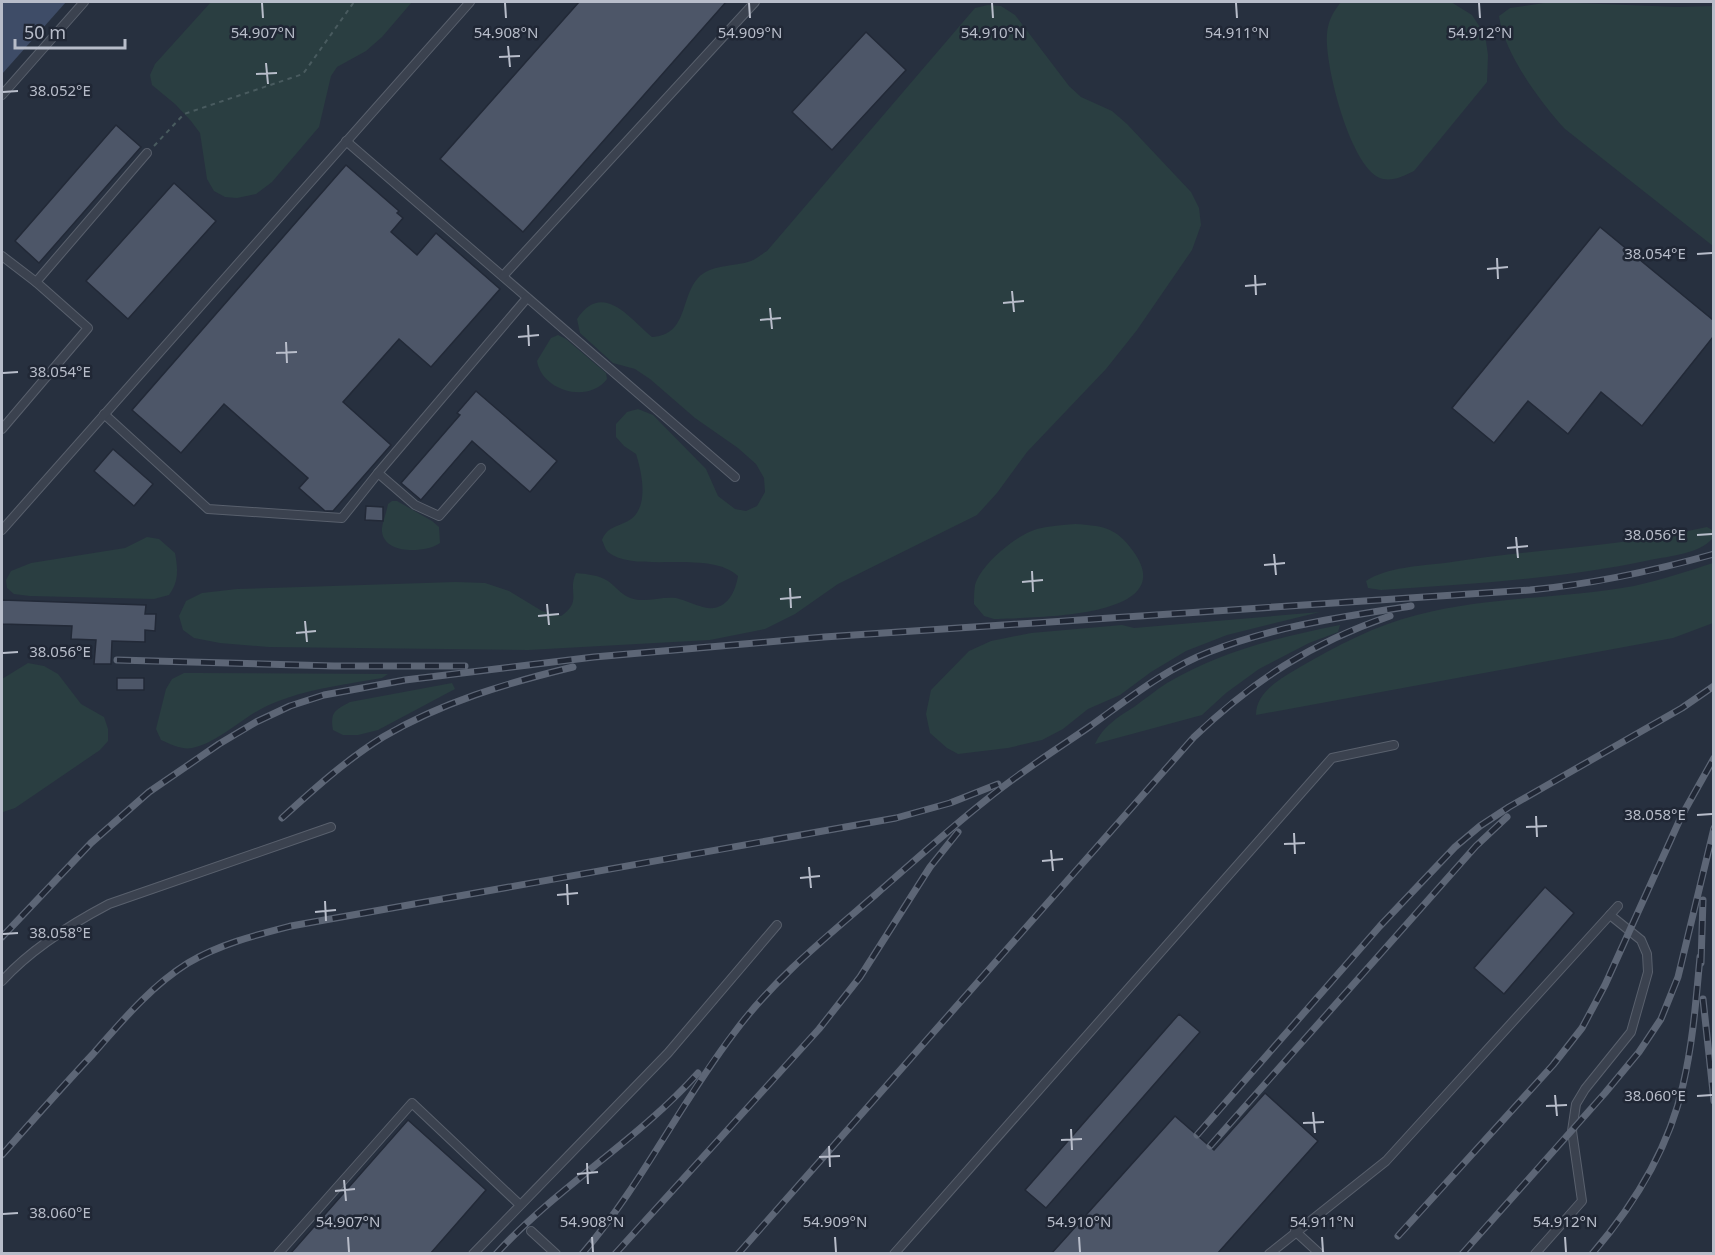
<svg xmlns="http://www.w3.org/2000/svg" width="1715" height="1255" font-family="'Noto Sans',sans-serif">
	<style>
		.green { fill: #2a3e41 }
		.water { fill: #3e4c67 }
		.building { fill: #4d5668; stroke: #222937; stroke-width: 1.5 }
		.lines { fill: none; stroke-linecap: round; stroke-linejoin: round }
		.service-casing { stroke: #59606d; stroke-width: 10 }
		.path { stroke: #495b5f; stroke-width: 2; stroke-dasharray: 4.5 4.5; stroke-linecap: butt }
		.service { stroke: #3b424f; stroke-width: 8 }
		.rail-casing { stroke: #5d6676; stroke-width: 7 }
		.rail { stroke: #202735; stroke-width: 4.5; stroke-dasharray: 14; stroke-linecap: butt }
		.ticks { fill: none; stroke: #b8bdca; stroke-width: 2 }
		.ticks-label { font-size: 15px; text-anchor: middle; fill: #b8bdca; stroke: #202735; stroke-width: 5; stroke-linejoin: round; paint-order: stroke }
	</style>
	<rect width="100%" height="100%" fill="#27303f"/>
	<g class="green">
		<polygon points="211,2 412,2 382,37 366,51 337,67 331,76 319,127 272,182 256,194 237,198 225,197 214,191 207,179 200,133 191,121 175,104 152,85 150,75 155,64"/>
		<path d="M1341 2H1451L1472 15 1485 35 1488 55 1487 82 1414 171C1404 176 1394 181 1383 179 1351 172 1324 63 1327 34 1328 21 1333 12 1341 2Z"/>
		<path d="M1551 2 1678 7 1713 6V246L1565 129C1540 102 1504 53 1499 16L1510 8Z"/>
		<path d="M988 5 1001 6 1015 15 1069 86 1081 97 1112 111 1127 124 1191 192 1199 208 1201 225 1192 250 1137 330 1106 369 1027 452 997 493 977 515 838 584 795 614 765 629 710 640 528 650 269 647 220 643 194 638 183 630 179 616 186 601 202 593 237 589 456 582 485 583 509 591 542 611 561 616C583 601 567 592 576 573 587 574 598 575 608 581 614 585 619 592 626 596 642 605 659 596 676 598 685 600 694 605 703 607 724 613 735 595 738 576 709 549 634 574 608 552 605 549 604 544 602 540 607 527 617 527 628 521 650 509 642 473 636 454L624 446 616 437V424L627 412 638 409 653 415 706 469 718 496 735 509 746 511 757 506 765 492 764 478 756 464 738 448 695 418 650 379 635 369 613 363 580 333 577 319C603 280 630 319 652 337 688 335 680 298 698 278 711 264 734 267 751 261 756 259 762 254 767 251L975 8Z"/>
		<path d="M558 335 566 339 606 373 607 379C588 404 542 391 537 361L551 338Z"/>
		<path d="M392 501H397L432 521 439 527 440 543C426 553 385 555 382 532 381 526 387 511 388 504Z"/>
		<path d="M1075 524C1103 526 1116 527 1133 551 1184 620 1029 617 994 619L984 616 974 604C974 598 974 591 975 585 981 564 1016 535 1037 529 1049 526 1063 525 1075 524Z"/>
		<path d="M1707 527 1712 530 1713 538C1699 554 1670 556 1650 560 1561 579 1471 584 1381 590L1368 588 1366 581C1387 567 1420 566 1445 563 1532 549 1621 547 1707 527Z"/>
		<path d="M147 537 159 539 175 553C178 569 179 582 169 595L154 599 30 596 14 594 7 588 6 580 11 571 31 563 125 548Z"/>
		<path d="M1713 563V623L1673 638 1256 715C1256 691 1282 678 1300 667 1336 646 1376 625 1417 615 1488 596 1562 599 1634 586 1661 580 1688 571 1713 563Z"/>
		<polygon points="1320,612 1227,635 1186,651 1151,672 1120,695 1088,709 1063,729 1042,740 1008,748 958,754 947,748 930,733 926,714 931,690 969,651 991,641 1031,633 1122,625 1134,628"/>
		<path d="M1340 625 1338 632 1309 643 1259 669 1226 693 1202 715 1095 744C1102 727 1118 717 1134 707 1145 699 1156 690 1167 683 1221 651 1280 637 1340 625Z"/>
		<polygon points="28,663 44,666 58,674 81,704 104,717 108,729 108,741 100,750 15,808 3,812 2,679"/>
		<path d="M184 673H194L388 674 382 678C342 685 297 690 261 709 240 720 215 744 192 748 182 750 170 744 161 740L156 729 166 689 172 679Z"/>
		<path d="M452 683 455 689 378 730 358 735H343L333 730C330 712 335 710 350 702Z"/>
	</g>
	<polygon class="water" points="2,2 66,2 2,74"/>
	<g class="building">
		<polygon points="579,2 726,2 523,232 440,159"/>
		<polygon points="866,32 906,70 832,150 792,112"/>
		<polygon points="116,125 141,147 39,263 15,241"/>
		<polygon points="346,165 399,211 397,213 403,218 391,232 417,255 436,233 500,289 431,367 399,339 343,402 391,445 333,511 325,511 299,488 308,478 224,404 181,453 132,410"/>
		<polygon points="174,183 216,221 128,319 86,281"/>
		<polygon points="1600,227 1713,320 1713,337 1642,426 1601,392 1568,434 1528,401 1494,443 1452,408"/>
		<polygon points="476,391 557,461 530,492 472,441 421,500 401,483 460,415 457,413"/>
		<polygon points="113,449 153,484 134,506 94,471"/>
		<polygon points="366,506 383,507 383,521 365,520"/>
		<polygon points="2,600 146,605 145,614 156,614 155,631 145,630 145,642 112,641 111,664 94,664 96,640 71,639 72,626 2,624"/>
		<rect x="117" y="678" width="27" height="12"/>
		<polygon points="1545,887 1574,913 1504,994 1474,968"/>
		<polygon points="1179,1014 1200,1032 1046,1208 1025,1190"/>
		<polygon points="1265,1093 1318,1141 1217,1254 1051,1254 1175,1116 1214,1150"/>
		<polygon points="408,1120 486,1190 430,1254 290,1254"/>
	</g>
	<g class="lines">
		<defs>
			<g id="service">
				<polyline points="2,95 84,2"/>
				<polyline points="346,141 735,477"/>
				<polyline points="2,256 36,282 88,328 2,429"/>
				<polyline points="503,276 755,2"/>
				<polyline points="36,282 147,153"/>
				<polyline points="104,414 208,509 342,518 378,473"/>
				<polyline points="481,468 439,516 415,505 378,473 527,298"/>
				<polyline points="2,530 470,2"/>
				<path d="M2 981C31 949 71 924 109 904L331 827"/>
				<polyline points="531,1231 556,1254"/>
				<polyline points="1295,1231 1320,1254"/>
				<polyline points="278,1254 412,1103 519,1204"/>
				<polyline points="473,1254 668,1053 777,925"/>
				<polyline points="894,1254 1332,758 1394,745"/>
				<polyline points="1269,1254 1386,1161 1618,906"/>
				<polyline points="1535,1254 1582,1201 1572,1131 1576,1104 1585,1089 1631,1032 1648,972 1647,954 1641,940 1610,915"/>
			</g>
		</defs>
		<use href="#service" class="service-casing"/>
		<polyline class="path" points="154,146 184,114 303,74 354,2"/>
		<use href="#service" class="service"/>
		<defs>
			<g id="rail">
				<polyline points="117,660 334,666 465,666"/>
				<path d="M282 818C314 789 346 760 383 737 442 702 507 683 573 667"/>
				<path d="M2 937 91 843 149 792 219 744 256 722 290 706 324 695 405 680 594 657 824 637 1530 590C1593 584 1653 571 1714 554"/>
				<polyline points="1701,963 1703,900"/>
				<polyline points="1703,999 1714,1101"/>
				<polyline points="1197,1135 1380,926 1455,847 1480,826 1509,807 1682,708 1714,686"/>
				<polyline points="1210,1146 1476,846 1507,817"/>
				<path d="M2 1155C32 1121 62 1087 93 1054 122 1021 151 986 188 963 220 944 256 935 291 926L896 818 950 803 998 784"/>
				<polyline points="1398,1236 1553,1065 1582,1028 1605,985 1681,817 1714,758"/>
				<path d="M496 1254C557 1187 637 1141 698 1073"/>
				<path d="M582 1254C641 1186 679 1105 734 1033 773 980 824 939 874 896 911 864 948 830 986 800 1019 773 1054 751 1089 727 1127 700 1165 669 1209 652 1274 626 1343 617 1411 606"/>
				<polyline points="615,1254 819,1029 860,977 930,867 958,832"/>
				<path d="M738 1254 1194 737C1254 680 1311 643 1390 616"/>
				<polyline points="1462,1254 1605,1093 1639,1052 1661,1019 1678,977 1714,828"/>
				<path d="M1592 1254C1634 1205 1669 1148 1683 1085 1693 1042 1696 1000 1700 957"/>
			</g>
		</defs>
		<use href="#rail" class="rail-casing"/>
		<use href="#rail" class="rail"/>
	</g>
	<path class="ticks" d="M262 3 263 18M505 3 506 18M749 3 750 18M992 3 993 18M1236 3 1237 18M1479 3 1480 18M508 46 510 67M499 57 520 56M266 63 268 84M256 74 277 73M3 92 18 91M1697 254 1712 253M1497 258 1498 279M1487 269 1508 267M1255 275 1256 295M1245 286 1266 284M1012 291 1014 312M1003 303 1024 301M770 308 772 329M760 320 781 318M528 325 529 346M518 337 539 335M286 342 287 363M276 353 297 352M3 373 18 372M1697 535 1712 534M1516 537 1518 558M1507 548 1528 546M1274 554 1276 575M1264 565 1285 563M1032 571 1033 592M1022 582 1043 580M790 588 791 608M780 599 801 597M547 604 549 625M538 616 559 614M305 621 307 642M296 633 316 631M3 653 18 652M1697 815 1712 814M1536 816 1537 837M1526 827 1547 826M1294 833 1295 854M1284 844 1305 843M1051 850 1053 871M1042 861 1063 859M809 867 811 888M800 878 820 876M567 884 568 905M557 895 578 893M325 901 326 921M315 912 336 910M3 934 18 933M1555 1095 1557 1116M1697 1096 1712 1095M1546 1106 1567 1105M1313 1112 1315 1133M1303 1123 1324 1122M1071 1129 1072 1150M1061 1140 1082 1139M829 1146 830 1167M819 1157 840 1156M587 1163 588 1184M577 1174 598 1172M344 1180 346 1201M335 1191 355 1189M3 1214 18 1213M348 1237 349 1252M592 1237 593 1252M835 1237 836 1252M1079 1237 1080 1252M1322 1237 1323 1252M1565 1237 1566 1252"/>
	<g class="ticks-label">
		<text x="263" y="38">54.907°N</text>
		<text x="506" y="38">54.908°N</text>
		<text x="750" y="38">54.909°N</text>
		<text x="993" y="38">54.910°N</text>
		<text x="1237" y="38">54.911°N</text>
		<text x="1480" y="38">54.912°N</text>
		<text x="60" y="96">38.052°E</text>
		<text x="1655" y="259">38.054°E</text>
		<text x="60" y="377">38.054°E</text>
		<text x="1655" y="540">38.056°E</text>
		<text x="60" y="657">38.056°E</text>
		<text x="1655" y="820">38.058°E</text>
		<text x="60" y="938">38.058°E</text>
		<text x="1655" y="1101">38.060°E</text>
		<text x="60" y="1218">38.060°E</text>
		<text x="348" y="1227">54.907°N</text>
		<text x="592" y="1227">54.908°N</text>
		<text x="835" y="1227">54.909°N</text>
		<text x="1079" y="1227">54.910°N</text>
		<text x="1322" y="1227">54.911°N</text>
		<text x="1565" y="1227">54.912°N</text>
	</g>
	<rect width="1715" height="1255" fill="none" stroke="#b8bdca" stroke-width="6"/>
	<path d="M15 39v9h110v-9" fill="none" stroke="#b8bdca" stroke-width="3"/>
	<text x="24" y="39" font-size="18" fill="#b8bdca" stroke="#202735" stroke-width="4.5" paint-order="stroke">50 m</text>
</svg>
